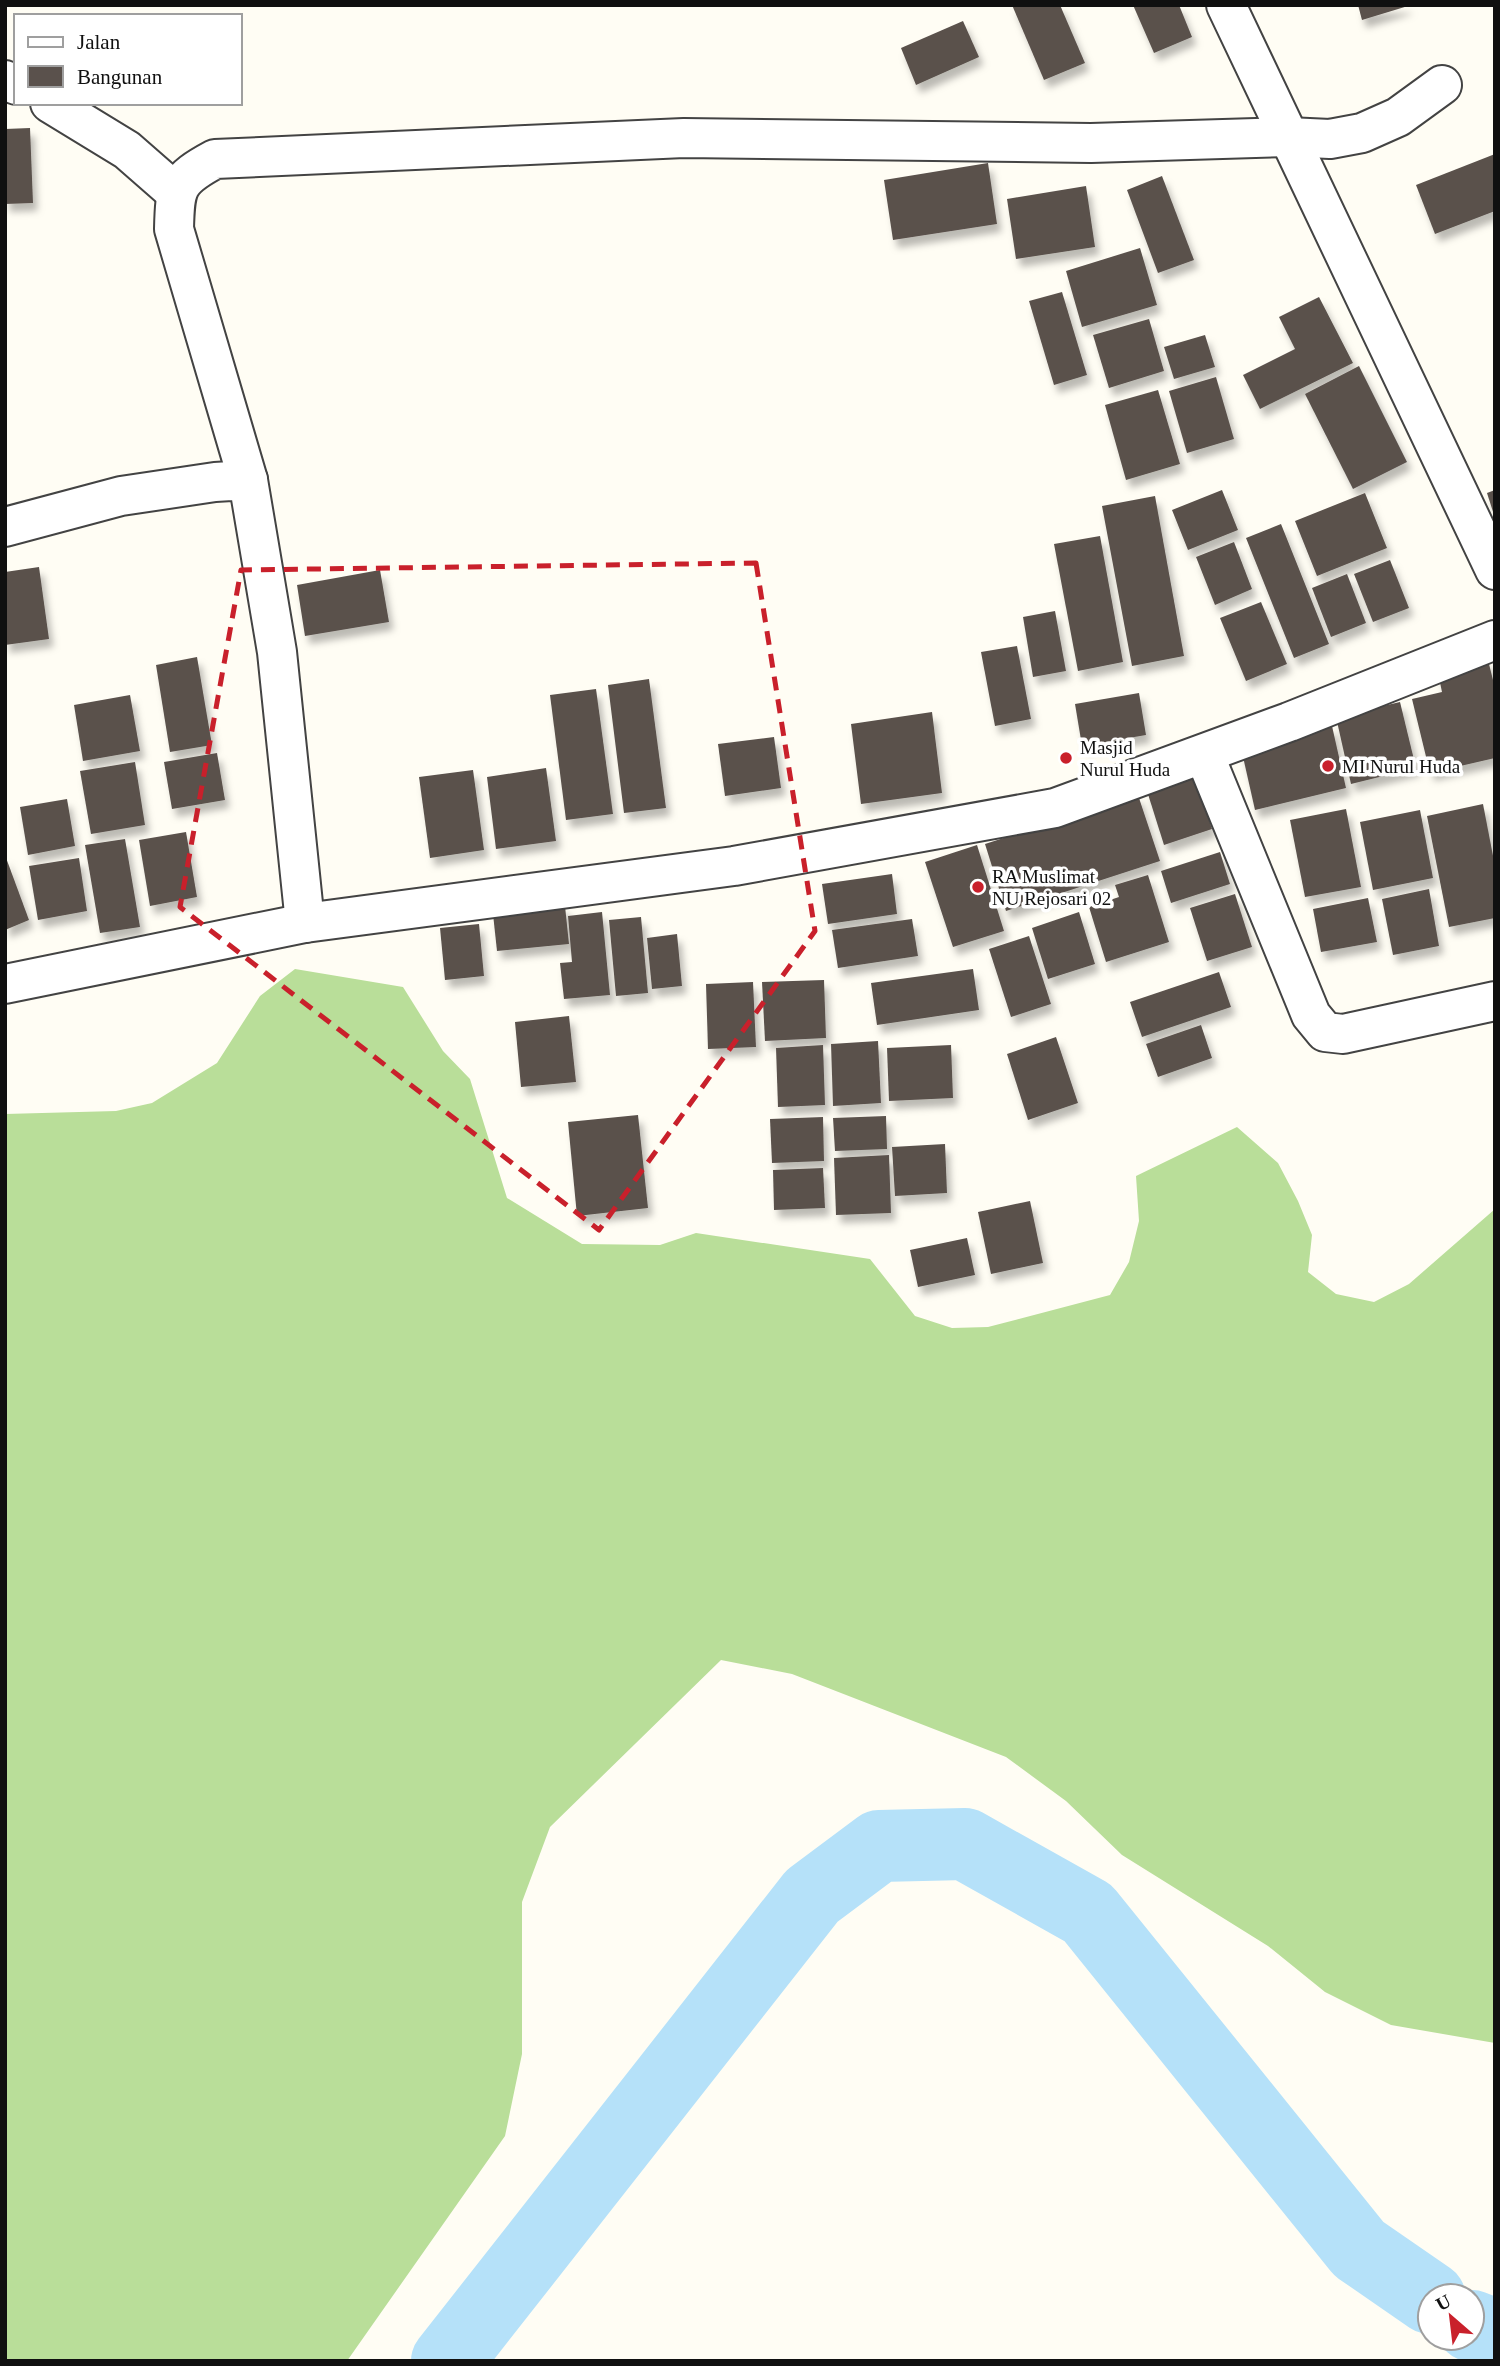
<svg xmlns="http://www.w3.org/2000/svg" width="1500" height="2366" font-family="Georgia,serif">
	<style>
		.forest { fill: #b9de99 }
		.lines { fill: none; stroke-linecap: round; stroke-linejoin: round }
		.river { stroke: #b5e1f9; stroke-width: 72 }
		.building { fill: #5a514c; filter: url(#shadow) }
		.street-casing { stroke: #434343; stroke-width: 42 }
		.street { stroke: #fff; stroke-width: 38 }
		.marked { fill: none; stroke: #c9202b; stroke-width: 5; stroke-dasharray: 14 9; stroke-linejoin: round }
		.poi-dot { fill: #c9202b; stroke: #fff; stroke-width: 2.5 }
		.labels { text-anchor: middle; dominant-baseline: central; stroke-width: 7; stroke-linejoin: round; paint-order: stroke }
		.poi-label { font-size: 19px; fill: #101010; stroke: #fff; text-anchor: start }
	</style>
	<defs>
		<filter id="shadow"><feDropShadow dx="4.5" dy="8" stdDeviation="3.5" flood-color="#0004"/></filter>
	</defs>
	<rect width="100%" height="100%" fill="#fffdf4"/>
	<polygon class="forest" points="295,969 403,987 443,1051 470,1079 507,1198 582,1244 660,1245 696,1233 870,1259 915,1316 952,1328 988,1327 1110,1295 1129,1262 1139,1221 1136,1176 1237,1127 1278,1163 1298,1201 1312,1235 1308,1272 1336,1294 1374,1302 1409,1284 1495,1209 1495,2043 1391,2025 1325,1992 1268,1946 1122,1855 1066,1801 1006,1757 792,1674 721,1660 550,1827 522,1902 522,2054 505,2136 347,2361 5,2361 5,1114 116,1111 152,1103 217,1063 260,996"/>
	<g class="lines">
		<g class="river">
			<polyline points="1472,2326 1495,2335"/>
			<polyline points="447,2361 812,1896 879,1846 965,1844 1088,1913 1359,2249 1430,2298"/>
		</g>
	</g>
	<g class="building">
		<polygon points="1012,5 1060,5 1085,63 1044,80"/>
		<polygon points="1133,5 1179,5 1192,37 1154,53"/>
		<polygon points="1358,5 1407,5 1408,6 1362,20"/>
		<polygon points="963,21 979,57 916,85 901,48"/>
		<polygon points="30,128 33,203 5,204 5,129"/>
		<polygon points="1495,154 1495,211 1435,234 1416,185"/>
		<polygon points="988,163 997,224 893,240 884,180"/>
		<polygon points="1162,176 1194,260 1158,273 1127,190"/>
		<polygon points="1086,186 1095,247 1016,259 1007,199"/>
		<polygon points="1140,248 1157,305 1082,327 1066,271"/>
		<polygon points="1062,292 1087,375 1054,385 1029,301"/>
		<polygon points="1319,297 1353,363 1260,409 1243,375 1295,349 1279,317"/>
		<polygon points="1149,319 1164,371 1109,388 1093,335"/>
		<polygon points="1205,335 1215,367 1174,379 1164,347"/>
		<polygon points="1359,366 1407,462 1353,489 1305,394"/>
		<polygon points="1216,377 1234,439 1187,453 1169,391"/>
		<polygon points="1158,390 1180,464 1126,480 1105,405"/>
		<polygon points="1222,490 1238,530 1188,550 1172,510"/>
		<polygon points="1495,490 1495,515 1494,515 1487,493"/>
		<polygon points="1365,493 1387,548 1317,576 1295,521"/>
		<polygon points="1155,496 1184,656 1132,666 1102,506"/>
		<polygon points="1281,524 1329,644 1294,658 1246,538"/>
		<polygon points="1100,536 1123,662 1078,671 1054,544"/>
		<polygon points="1234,542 1252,589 1215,605 1196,557"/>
		<polygon points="1390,560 1409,608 1373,622 1354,574"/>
		<polygon points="39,567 49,639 5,645 5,572"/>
		<polygon points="380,570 389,622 305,636 297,585"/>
		<polygon points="1347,574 1366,623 1331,637 1312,588"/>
		<polygon points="1261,602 1287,664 1246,681 1220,618"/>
		<polygon points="1055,611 1066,671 1033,677 1023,617"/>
		<polygon points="1017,646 1031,719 995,726 981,652"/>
		<polygon points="197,657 212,745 170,752 156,665"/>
		<polygon points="1488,660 1495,688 1495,758 1430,773 1412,699 1442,692 1438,673"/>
		<polygon points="649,679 666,808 624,813 608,685"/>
		<polygon points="596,689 613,814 566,820 550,695"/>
		<polygon points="1139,693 1146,735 1082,746 1075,704"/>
		<polygon points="130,695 140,751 83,761 74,705"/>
		<polygon points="1400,702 1416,768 1351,784 1336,717"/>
		<polygon points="932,712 942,793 861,804 851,724"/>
		<polygon points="1332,726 1346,788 1255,810 1241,748"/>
		<polygon points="774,737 781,788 725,796 718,744"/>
		<polygon points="217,753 225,800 172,809 164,762"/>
		<polygon points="135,762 145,825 91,834 80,771"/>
		<polygon points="546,768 556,841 496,849 487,777"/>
		<polygon points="473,770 484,850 430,858 419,777"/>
		<polygon points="1195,776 1212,829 1164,845 1147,791"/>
		<polygon points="1138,795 1160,861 1006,911 985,844"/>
		<polygon points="67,799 75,846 28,855 20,807"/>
		<polygon points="1483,804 1495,866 1495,918 1449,927 1427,816"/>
		<polygon points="1346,809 1361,887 1305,897 1290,820"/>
		<polygon points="1420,810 1433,878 1373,890 1360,822"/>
		<polygon points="186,832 197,897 150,906 139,840"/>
		<polygon points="125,839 140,927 100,933 85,845"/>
		<polygon points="977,845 1004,931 953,947 925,862"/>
		<polygon points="1220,852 1230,884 1171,903 1161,871"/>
		<polygon points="5,855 29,920 5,930"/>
		<polygon points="79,858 87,911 38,920 29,866"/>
		<polygon points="892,874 897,914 828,924 822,884"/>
		<polygon points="1148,875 1169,942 1106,962 1089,907 1119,897 1115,885"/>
		<polygon points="1429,889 1439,946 1393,955 1382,899"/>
		<polygon points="1235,894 1252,947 1207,961 1190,908"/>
		<polygon points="1368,898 1377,942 1321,952 1313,909"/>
		<polygon points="565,906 569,944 497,951 493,914"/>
		<polygon points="602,912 610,995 564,999 560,963 572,962 568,916"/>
		<polygon points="1079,912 1095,964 1048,979 1032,928"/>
		<polygon points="641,917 648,993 616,996 609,920"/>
		<polygon points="912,919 918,956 838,968 832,930"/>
		<polygon points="479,924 484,976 445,980 440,928"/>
		<polygon points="677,934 682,986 652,989 647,938"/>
		<polygon points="1029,936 1051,1004 1011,1017 989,949"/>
		<polygon points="973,969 979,1010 877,1025 871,983"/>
		<polygon points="1219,972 1231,1007 1142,1037 1130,1002"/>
		<polygon points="824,980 826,1038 765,1041 762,982"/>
		<polygon points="753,982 756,1047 708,1049 706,984"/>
		<polygon points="569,1016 576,1082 521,1087 515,1022"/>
		<polygon points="1201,1025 1212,1058 1158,1077 1146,1044"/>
		<polygon points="1056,1037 1078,1103 1028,1120 1007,1054"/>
		<polygon points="878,1041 881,1103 833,1106 831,1044"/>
		<polygon points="823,1045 825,1105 778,1107 776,1048"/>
		<polygon points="951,1045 953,1098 889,1101 887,1048"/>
		<polygon points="638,1115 648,1208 577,1216 568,1122"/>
		<polygon points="886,1116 887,1149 835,1151 833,1118"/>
		<polygon points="823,1117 824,1161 772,1163 770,1119"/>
		<polygon points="945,1144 947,1193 895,1196 892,1147"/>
		<polygon points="889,1155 891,1213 836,1215 834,1158"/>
		<polygon points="823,1168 825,1208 774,1210 773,1170"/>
		<polygon points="1030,1201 1043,1263 991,1274 978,1212"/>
		<polygon points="967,1238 975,1275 918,1287 910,1250"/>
	</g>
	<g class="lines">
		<defs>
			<g id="street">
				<polyline points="1226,5 1495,570"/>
				<polyline points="5,80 16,85"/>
				<polyline points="50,103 127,150 175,192"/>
				<path d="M248 480 174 229C175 187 176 180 215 159L684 138 1091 143 1288 137 1330 139 1362 133 1398 117 1442 85"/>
				<polyline points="5,527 121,496 215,482 248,480 277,652 305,923"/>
				<polyline points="1204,754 1311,1015 1325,1032 1343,1034 1495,1001"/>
				<polyline points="5,984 305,923 734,866 1055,808 1289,722 1495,640"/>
			</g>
		</defs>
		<use href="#street" class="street-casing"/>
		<use href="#street" class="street"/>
	</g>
	<path class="marked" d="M756 563 815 931 599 1230 180 907 241 570Z"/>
	<g class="poi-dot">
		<circle cx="1066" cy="758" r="7"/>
		<circle cx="1328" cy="766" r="7"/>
		<circle cx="978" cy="887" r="7"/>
	</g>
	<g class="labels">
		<g class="poi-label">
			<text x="1080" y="747">Masjid<tspan x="1080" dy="22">Nurul Huda</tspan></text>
			<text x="1342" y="766">MI Nurul Huda</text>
			<text x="992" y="876">RA Muslimat<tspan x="992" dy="22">NU Rejosari 02</tspan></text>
		</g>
	</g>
	<rect width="1500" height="2366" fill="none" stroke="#101010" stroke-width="14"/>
	<rect x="14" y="14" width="228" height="91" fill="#ffffff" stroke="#9f9f9f" stroke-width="2"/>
	<rect x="28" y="37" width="35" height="10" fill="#ffffff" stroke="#9f9f9f" stroke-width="2"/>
	<text x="77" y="49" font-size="21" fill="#101010">Jalan</text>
	<rect x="28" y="66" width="35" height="21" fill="#5a514c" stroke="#9f9f9f" stroke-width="2"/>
	<text x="77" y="84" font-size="21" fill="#101010">Bangunan</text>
	<g transform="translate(1451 2317) rotate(332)"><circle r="33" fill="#ffffff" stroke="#9f9f9f" stroke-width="2"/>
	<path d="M0-5L12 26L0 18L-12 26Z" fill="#c9202b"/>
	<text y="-10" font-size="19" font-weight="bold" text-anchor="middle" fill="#101010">U</text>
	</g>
</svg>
